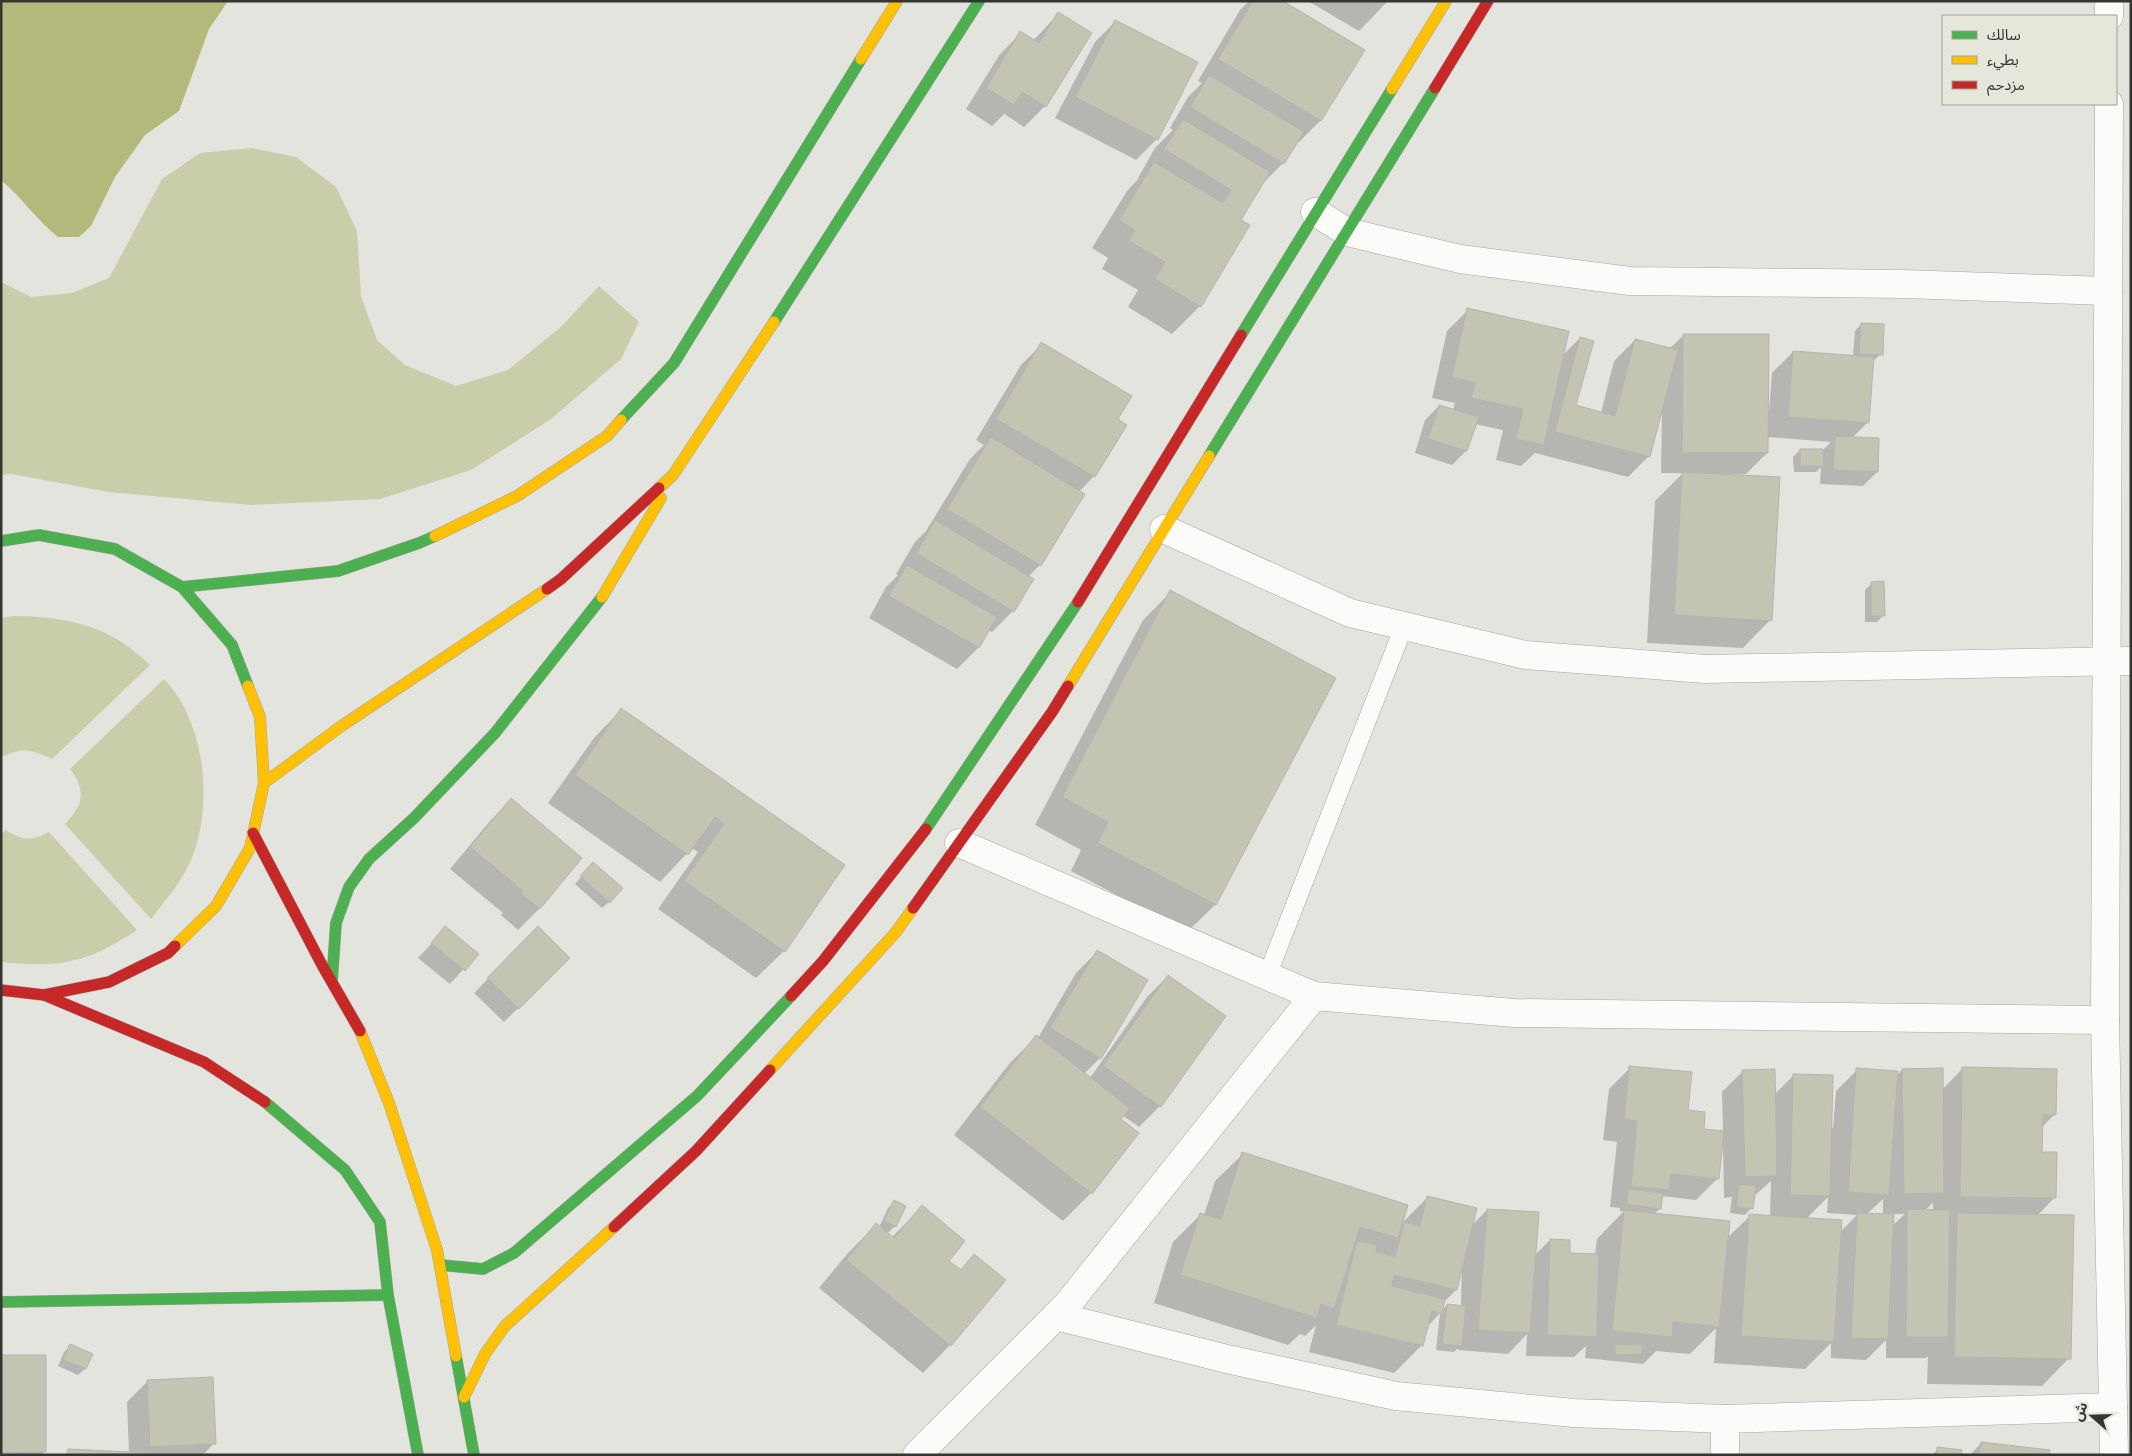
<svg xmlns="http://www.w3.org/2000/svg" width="2132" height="1456" font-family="Inter,'Noto Sans Arabic',sans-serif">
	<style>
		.green { fill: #c9cdaa }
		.water { fill: #b4b97b }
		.shadow { fill: #0003; fill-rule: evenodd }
		.building { fill: #c3c5b2; stroke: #b4b4b0 }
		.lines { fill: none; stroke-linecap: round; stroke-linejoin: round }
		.lane-casing { stroke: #a5a6a2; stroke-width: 19 }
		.street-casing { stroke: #a5a6a2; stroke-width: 29 }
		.fast-casing { stroke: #a5a6a2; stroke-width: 12 }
		.slow-casing { stroke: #a5a6a2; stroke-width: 12 }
		.jam-casing { stroke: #a5a6a2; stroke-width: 12 }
		.lane { stroke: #fbfbfa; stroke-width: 18 }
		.street { stroke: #fbfbfa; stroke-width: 28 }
		.fast { stroke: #4caf50; stroke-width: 11 }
		.slow { stroke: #ffc107; stroke-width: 11 }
		.jam { stroke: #c62828; stroke-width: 11 }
	</style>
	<rect width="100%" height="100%" fill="#e3e4de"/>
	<g class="green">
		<polygon points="252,148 296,157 336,187 357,231 361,296 377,340 405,365 456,386 508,370 562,326 599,286 639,322 621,359 551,419 471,470 380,499 251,505 109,492 11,474 1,475 1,282 31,297 72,293 109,278 162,179 200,153"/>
		<path d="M14 616C69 617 109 625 150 665L52 759C33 750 23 747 4 756L1 754V618Z"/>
		<path d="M164 679C205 722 213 801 193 855 184 880 166 899 151 919L65 824C83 806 87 790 70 769Z"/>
		<path d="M6 830C21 841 33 841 49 832L137 930C87 963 61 968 1 962V834Z"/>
	</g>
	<path class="water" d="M1 1H228L209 29 179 111 145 135 115 177 91 226 79 237H58C37 220 22 198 1 180Z"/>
	<g class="shadow">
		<polygon points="1249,1 1281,1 1363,51 1320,121 1299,142 1297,140 1283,163 1262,184 1239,220 1200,306 1172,334 1128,307 1138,290 1102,269 1108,258 1092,248 1127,191 1139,178 1138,178 1155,148 1173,130 1170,128 1188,97 1202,83 1198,81 1240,10"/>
		<polygon points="1308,1 1388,1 1359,31"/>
		<polygon points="1058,14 1045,106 1024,127 1004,114 992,126 966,109 1000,54 1021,33 1033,41"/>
		<polygon points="1116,21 1157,139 1136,160 1055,118 1095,42"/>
		<polygon points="1468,310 1562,356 1580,338 1575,406 1601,413 1614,361 1635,340 1669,349 1684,335 1769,412 1772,373 1793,352 1853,357 1855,331 1861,324 1881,354 1873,361 1868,422 1852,438 1877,472 1863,486 1820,484 1821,467 1816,472 1794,472 1793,457 1800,450 1823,450 1831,442 1767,437 1767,453 1746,474 1732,474 1732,476 1770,620 1743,648 1647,643 1655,501 1683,473 1661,473 1662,409 1649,456 1628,477 1535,453 1521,466 1496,460 1503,430 1475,424 1466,451 1452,465 1415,453 1425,420 1439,406 1453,410 1455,403 1432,398 1447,331"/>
		<polygon points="1042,344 1116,420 1125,425 1094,476 1079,492 1040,565 1028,577 1013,611 992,632 988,630 978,648 957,669 869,618 886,587 898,575 896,574 915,542 926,531 970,459 984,445 976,440 1021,365"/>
		<polygon points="1872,583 1883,616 1877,622 1865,622 1865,590"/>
		<polygon points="1171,592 1334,678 1215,905 1187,932 1071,871 1081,850 1035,825 1143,620"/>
		<polygon points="621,710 843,866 784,951 756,978 658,909 698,852 692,848 660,882 548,803 594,738"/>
		<polygon points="511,800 581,858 539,909 518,930 501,915 503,913 450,869 490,821"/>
		<polygon points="587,870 609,902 602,908 575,884"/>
		<polygon points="446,928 477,954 450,984 418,958"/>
		<polygon points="538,928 568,958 504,1022 474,993"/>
		<polygon points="1097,952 1100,1058 1084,1074 1090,1078 1147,997 1168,976 1224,1016 1160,1106 1139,1127 1122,1115 1091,1193 1063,1221 954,1135 1009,1064 1036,1037 1038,1038 1076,973"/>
		<path d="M1630 1068 1687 1111 1702 1130 1723 1132 1722 1092 1743 1071 1775 1094 1794 1075 1831 1128H1833L1836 1091 1857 1070 1896 1076 1902 1070 1942 1090 1963 1068 2055 1114 2041 1128 2040 1153 2055 1197 2037 1216 2069 1358 2042 1386 1927 1384 1928 1356 1926 1358H1886V1340L1866 1360 1831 1358V1343L1805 1369 1714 1363 1716 1328 1690 1354 1656 1351 1643 1364 1585 1358 1586 1346 1574 1357 1526 1356 1527 1334 1508 1354 1458 1350V1348L1454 1352 1436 1350 1440 1313 1427 1327 1422 1345 1394 1373 1309 1352 1316 1325 1305 1336 1300 1334 1288 1345 1154 1303 1173 1242 1201 1214 1204 1215 1215 1181 1243 1154 1401 1224 1428 1197 1472 1225 1487 1210 1534 1256 1550 1240 1569 1255H1595L1597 1239 1624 1211H1620V1208L1610 1207 1617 1142 1603 1140 1609 1089ZM1721 1145H1723L1724 1198 1732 1197 1730 1213 1745 1215 1751 1208 1753 1197 1771 1181 1770 1217 1750 1216 1726 1239 1654 1214 1660 1209 1662 1196 1696 1200 1717 1179ZM1828 1197 1827 1213 1857 1215 1840 1232 1806 1219ZM1883 1199V1215L1867 1214ZM1933 1202V1211H1925ZM1893 1214H1905L1892 1226ZM1462 1266 1461 1306 1447 1305 1441 1311 1443 1303 1456 1290Z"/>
		<polygon points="895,1201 895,1226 887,1234 891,1238 922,1207 947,1261 959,1271 975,1255 950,1345 923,1373 819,1288 848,1253 876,1225 879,1227 888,1208"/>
		<polygon points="70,1346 85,1369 78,1375 58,1366 64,1352"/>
		<polygon points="1,1356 45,1451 41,1455 1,1455"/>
		<polygon points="148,1381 214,1443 203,1455 64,1455 68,1451 129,1453 127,1402"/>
		<polygon points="1981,1443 2048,1455 1970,1455"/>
		<polygon points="1938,1449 1960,1455 1932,1455"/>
	</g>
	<g class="building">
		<polygon points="1253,1 1283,1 1365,50 1321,121 1218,59"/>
		<polygon points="1058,12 1092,33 1046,107 1022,92 1014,105 986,88 1020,31 1039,43"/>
		<polygon points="1115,20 1198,62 1158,140 1075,97"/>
		<polygon points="1209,75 1304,132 1284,164 1190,107"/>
		<polygon points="1183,119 1270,172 1241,220 1250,225 1201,307 1155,279 1165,262 1129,241 1135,230 1119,220 1154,162 1223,203 1231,190 1164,149"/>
		<polygon points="1467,308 1569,331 1544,445 1516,439 1523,409 1471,398 1475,383 1452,377"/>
		<polygon points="1861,323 1884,324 1883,355 1859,354"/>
		<polygon points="1683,334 1769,334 1768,453 1682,453"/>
		<polygon points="1580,337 1594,341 1576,405 1615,416 1635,339 1678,350 1650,457 1555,432"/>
		<polygon points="1041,342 1132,396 1118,419 1127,425 1095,477 996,419"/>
		<polygon points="1793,351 1874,357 1869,423 1788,417"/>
		<polygon points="1439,405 1479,417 1467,451 1428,439"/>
		<polygon points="1835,436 1879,438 1878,472 1833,470"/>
		<polygon points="991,437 1085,494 1041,566 947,509"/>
		<polygon points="1800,449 1823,449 1824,466 1800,466"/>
		<polygon points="1682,472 1780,477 1772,621 1674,615"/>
		<polygon points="935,520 1034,579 1014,612 916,553"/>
		<polygon points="907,565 997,617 979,648 889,596"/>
		<polygon points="1884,581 1885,616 1871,616 1871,582"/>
		<polygon points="1170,590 1336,678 1216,905 1098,843 1108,822 1062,797"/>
		<polygon points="621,708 845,865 785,952 684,881 724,824 715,817 688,855 575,775"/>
		<polygon points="511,798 582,858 540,909 521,894 523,891 470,847"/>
		<polygon points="593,862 623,888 610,903 580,876"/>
		<polygon points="445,926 479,954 465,971 431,943"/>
		<polygon points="538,926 570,958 519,1009 487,978"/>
		<polygon points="1097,950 1148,980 1101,1059 1050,1028"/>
		<polygon points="1168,975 1226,1016 1161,1107 1103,1066"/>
		<polygon points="1036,1035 1130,1108 1121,1119 1139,1133 1092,1194 980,1107"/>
		<polygon points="1629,1066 1692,1072 1688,1110 1705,1112 1704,1129 1724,1131 1719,1179 1671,1174 1669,1190 1631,1186 1637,1121 1624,1119"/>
		<polygon points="1962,1067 2057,1069 2056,1115 2043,1115 2042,1152 2057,1152 2056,1198 1960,1197"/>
		<polygon points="1856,1068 1898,1071 1889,1195 1848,1192"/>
		<polygon points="1943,1068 1944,1193 1904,1194 1902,1069"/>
		<polygon points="1775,1069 1777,1176 1745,1177 1742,1070"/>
		<polygon points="1793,1074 1833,1075 1830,1196 1790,1195"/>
		<polygon points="1242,1152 1408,1205 1398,1238 1360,1227 1334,1309 1321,1304 1317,1318 1180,1275 1200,1213 1221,1219"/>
		<polygon points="1739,1184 1756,1186 1753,1209 1736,1207"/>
		<polygon points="1628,1189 1663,1193 1661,1209 1626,1204"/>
		<polygon points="1427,1196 1477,1208 1457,1290 1394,1275 1392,1286 1445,1299 1442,1314 1432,1311 1423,1346 1336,1325 1357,1241 1377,1245 1376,1252 1395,1257 1404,1222 1420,1226"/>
		<polygon points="894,1200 906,1206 896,1227 884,1221"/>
		<polygon points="922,1205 965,1241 949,1261 961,1270 974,1254 1006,1280 951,1346 846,1260 876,1223 894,1238"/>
		<polygon points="1487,1209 1539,1212 1530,1333 1478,1330"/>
		<polygon points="1907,1209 1950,1210 1948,1337 1906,1337"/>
		<polygon points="1624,1210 1730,1221 1719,1327 1673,1322 1672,1337 1612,1331"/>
		<polygon points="1857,1213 1894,1214 1888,1339 1851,1338"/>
		<polygon points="1957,1213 2074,1215 2071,1359 1954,1357"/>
		<polygon points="1749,1214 1842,1220 1834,1342 1741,1336"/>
		<polygon points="1550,1239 1570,1240 1570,1253 1599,1254 1597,1337 1547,1335"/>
		<polygon points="1447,1304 1466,1306 1462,1346 1442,1344"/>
		<polygon points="70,1344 93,1354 86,1369 63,1360"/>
		<polygon points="1642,1344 1642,1354 1615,1355 1615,1345"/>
		<polygon points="1,1355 46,1355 46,1452 1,1453"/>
		<polygon points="213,1377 216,1444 150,1447 147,1380"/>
		<polygon points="1981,1442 2050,1450 2049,1455 1979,1455"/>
		<polygon points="1937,1447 1962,1450 1961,1455 1937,1455"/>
		<polygon points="68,1449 152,1453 152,1455 67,1455"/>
	</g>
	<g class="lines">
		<defs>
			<polyline id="lane" points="1267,976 1404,626"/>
			<g id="street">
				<polyline points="2109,16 2109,1"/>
				<polyline points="2109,104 2105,1020 2114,1455"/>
				<polyline points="1315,212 1347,232 1460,259 1630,281 1904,284 2108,291"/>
				<polyline points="1164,529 1350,613 1525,655 1705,669 2131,661"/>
				<polyline points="959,843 1314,996 1514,1013 2105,1020"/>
				<polyline points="1056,1316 1227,1359 1396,1396 1574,1413 1725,1419 2113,1407"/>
				<polyline points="1725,1419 1725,1455"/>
				<polyline points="917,1455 1067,1305 1314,996"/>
			</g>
			<g id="fast">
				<polyline points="774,322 979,1"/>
				<polyline points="1241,335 1392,89"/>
				<polyline points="621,420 674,363 861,59"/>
				<polyline points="1209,456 1435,88"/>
				<polyline points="1,541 39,535 115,549 182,587 232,645 248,686"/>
				<polyline points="182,587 338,571 419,543 435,536"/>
				<polyline points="926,829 1078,602"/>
				<polyline points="332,981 336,923 349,887 369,859 414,818 495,733 602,597"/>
				<polyline points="265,1102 345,1170 380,1222 388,1295 418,1455"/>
				<polyline points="440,1265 483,1269 514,1253 697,1096 791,996"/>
				<polyline points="1,1302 388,1295"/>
				<polyline points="456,1356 474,1455"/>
			</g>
			<g id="slow">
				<polyline points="861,59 897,1"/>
				<polyline points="1392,89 1446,1"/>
				<polyline points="659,488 673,475 774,322"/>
				<polyline points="435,536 517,496 607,436 621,420"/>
				<polyline points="602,597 661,498"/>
				<polyline points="1068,686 1209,456"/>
				<polyline points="264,783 340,727 547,589"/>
				<polyline points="175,946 216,906 250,848 264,783 260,717 248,686"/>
				<polyline points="360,1031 389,1103 437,1250 456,1356"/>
				<polyline points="770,1070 896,932 913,908"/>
				<polyline points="464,1397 485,1354 505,1326 614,1227"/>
			</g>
			<g id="jam">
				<polyline points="1435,88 1488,1"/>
				<polyline points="547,589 561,579 659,488"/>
				<polyline points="1078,602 1241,335"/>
				<polyline points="253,833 322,965 360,1031"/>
				<polyline points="913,908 1052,712 1068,686"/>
				<polyline points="1,990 44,995 109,982 168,953 175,946"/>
				<polyline points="44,995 204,1062 265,1102"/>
				<polyline points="791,996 823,961 926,829"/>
				<polyline points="614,1227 696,1151 770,1070"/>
			</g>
		</defs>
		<use href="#lane" class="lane-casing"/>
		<use href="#street" class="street-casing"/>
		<use href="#fast" class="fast-casing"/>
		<use href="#slow" class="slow-casing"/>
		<use href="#jam" class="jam-casing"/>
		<use href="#lane" class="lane"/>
		<use href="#street" class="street"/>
		<use href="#fast" class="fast"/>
		<use href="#slow" class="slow"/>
		<use href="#jam" class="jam"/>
	</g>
	<rect width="2132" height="1456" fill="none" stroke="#353631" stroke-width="5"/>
	<rect x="1942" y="15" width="175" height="90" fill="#e5e7db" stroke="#9fa097"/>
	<rect x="1952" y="31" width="25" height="8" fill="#4caf50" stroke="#9fa097"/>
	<text x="1987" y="40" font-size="15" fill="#353631">سالك</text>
	<rect x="1952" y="56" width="25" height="8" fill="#ffc107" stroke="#9fa097"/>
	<text x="1987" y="65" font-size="15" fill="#353631">بطيء</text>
	<rect x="1952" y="81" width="25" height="8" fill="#c62828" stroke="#9fa097"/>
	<text x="1987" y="90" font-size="15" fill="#353631">مزدحم</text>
	<g transform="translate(2092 1416) rotate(290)" stroke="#e5e7db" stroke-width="4" paint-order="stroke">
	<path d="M0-4L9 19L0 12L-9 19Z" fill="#353631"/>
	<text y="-8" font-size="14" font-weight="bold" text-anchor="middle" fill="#353631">ش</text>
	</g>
</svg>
